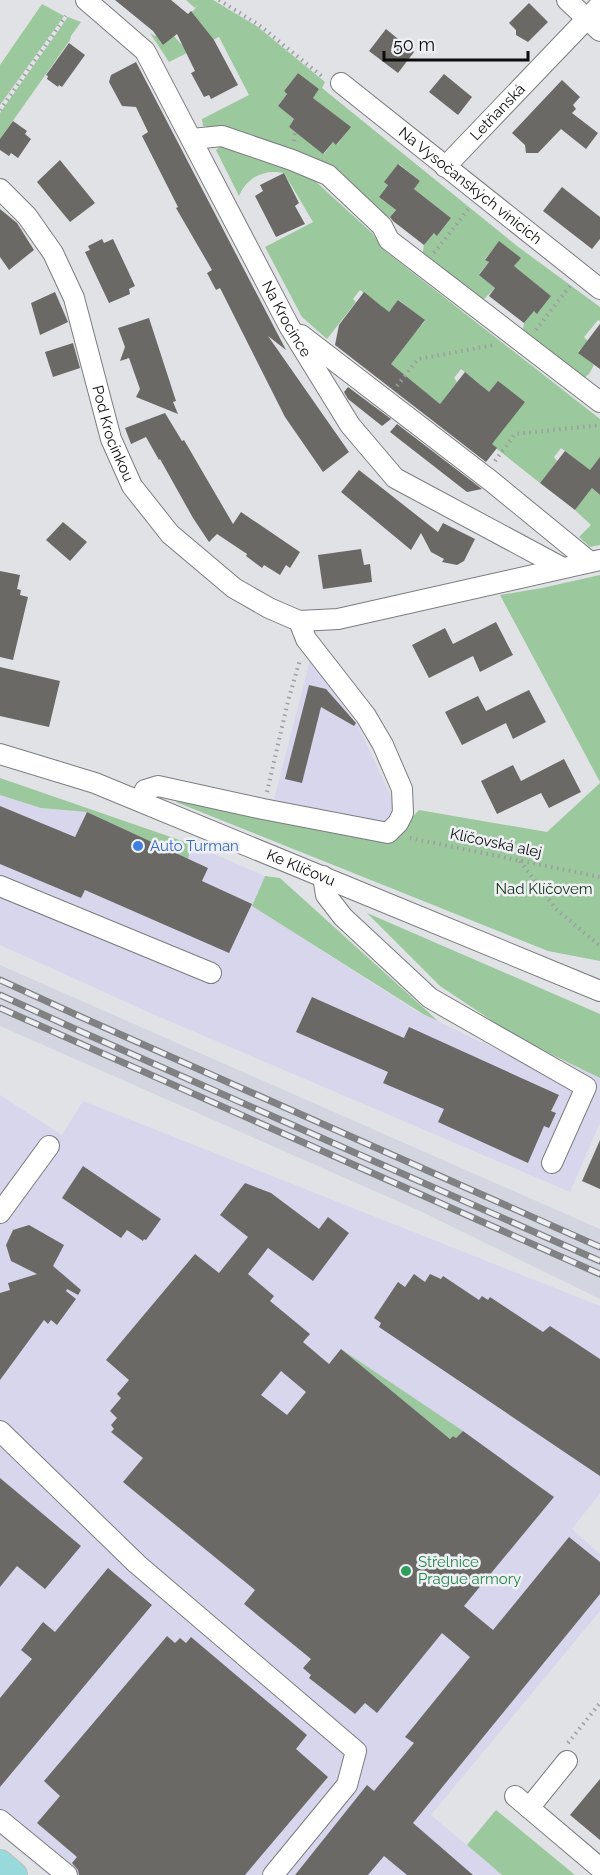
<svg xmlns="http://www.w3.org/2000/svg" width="600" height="1875" font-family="Raleway,sans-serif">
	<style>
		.industrial { fill: #d8d6ec }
		.built { fill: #d3d6e1 }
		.green { fill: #9bc89c; fill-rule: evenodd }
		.building { fill: #6b6966; fill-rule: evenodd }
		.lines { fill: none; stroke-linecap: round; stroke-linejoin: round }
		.minor-casing { stroke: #7a7c7f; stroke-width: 22 }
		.major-casing { stroke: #c0c0c0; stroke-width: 28 }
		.path { stroke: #9d9ea1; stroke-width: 4; stroke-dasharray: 1.5 4.5; stroke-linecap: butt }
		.minor { stroke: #fff; stroke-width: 20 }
		.major { stroke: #98d9db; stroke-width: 26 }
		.rail-casing { stroke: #818184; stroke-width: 7 }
		.rail { stroke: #eef0f4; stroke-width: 4.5; stroke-dasharray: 14; stroke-linecap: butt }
		.shop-dot { fill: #3f7fe0; stroke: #eef0f4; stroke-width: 2 }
		.leisure-dot { fill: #2e9e5b; stroke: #eef0f4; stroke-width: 2 }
		.labels { text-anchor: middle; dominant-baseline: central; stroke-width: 5; stroke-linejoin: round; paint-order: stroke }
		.street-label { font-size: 15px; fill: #0d0d0e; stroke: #eef0f4 }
		.shop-label { font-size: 15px; fill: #366cbe; stroke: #eef0f4; text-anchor: start }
		.park-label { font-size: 15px; fill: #0e3211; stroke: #eef0f4 }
		.leisure-label { font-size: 15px; fill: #27864d; stroke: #eef0f4; text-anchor: start }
	</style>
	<rect width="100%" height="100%" fill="#e1e2e6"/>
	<g class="industrial">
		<polygon points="310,660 358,726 396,807 383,823 274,800"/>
		<polygon points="0,795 41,808 87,812 187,859 195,846 265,876 252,906 416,1011 560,1079 568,1063 600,1078 600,1123 570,1192 155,1015 0,945"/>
		<polygon points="0,1095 62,1135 83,1101 600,1306 600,1493 572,1529 600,1554 600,1611 431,1815 502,1875 48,1875 0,1835"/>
	</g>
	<polygon class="built" points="0,965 600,1229 600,1299 420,1211 0,1026"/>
	<g class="green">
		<path d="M186 0H213L258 27 325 82 322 88 517 246 600 307V321L598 320 584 337 588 341 578 352 594 365 589 374 583 379 522 335 524 323 534 311 538 313 551 296 514 266 520 258 499 242 485 259 489 262 479 274 495 288 483 300 475 299 422 256 424 245 434 233 438 235 451 218 414 189 420 181 399 164 385 181 388 185 379 197 396 210 389 218 364 199 242 134 203 126 202 119 249 95 219 37 169 62 150 33 155 36 167 28 163 45 174 36 183 46 205 29 191 11H193L199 4 195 8ZM298 73 319 89 313 98 350 127 337 145 333 142 324 154 289 127 294 119 278 106 287 94 284 91Z"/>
		<polygon points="42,4 64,16 0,105 0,65"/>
		<polygon points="68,17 81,22 71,36 70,40 0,139 0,113"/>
		<path d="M221 146 245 152 314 180 372 233 385 251 600 419V458L583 479 582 464 561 448 554 457 557 461 540 483 474 431 525 402 498 382 483 400 482 386 461 369 454 378 457 382 440 404 373 352 407 342 425 321 399 300 382 320V306L360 290 353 299 356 302 327 339 302 317 265 247 313 222 284 173C264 169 247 177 239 196L216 150Z"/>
		<polygon points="592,488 600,495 600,545 590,547 579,537 591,525 575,510"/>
		<polygon points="600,575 600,782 500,595 542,588"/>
		<polygon points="0,778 191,844 188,859 87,812 41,808 0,795"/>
		<polygon points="600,783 600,961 548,951 176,802 187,798 388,842 419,810 547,832"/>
		<polygon points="265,876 280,878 438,1021 423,1014 252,906"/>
		<polygon points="367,913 600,1014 600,1078 518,1038 440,986"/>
		<polygon points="341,1349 463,1431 456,1438 453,1436 450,1439"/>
		<polygon points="496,1810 575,1875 502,1875 467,1845"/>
	</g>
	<g class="building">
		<polygon points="115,0 171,0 188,14 191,11 214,40 238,85 211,99 209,95 204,97 191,73 195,71 177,34 163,45 153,31"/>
		<polygon points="529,3 548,22 528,42 516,35 516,30 509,23"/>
		<polygon points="386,29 414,52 398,73 369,51"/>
		<polygon points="69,43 85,55 62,87 59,85 58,87 47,79 48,76 46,75"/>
		<polygon points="136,62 286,350 268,336 349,452 323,472 285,417 220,288 216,290 207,273 212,270 176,208 178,207 142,136 148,132 136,107 122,106 109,82 111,75"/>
		<polygon points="298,73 319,89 313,98 351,127 336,145 333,142 323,154 289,127 294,119 278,106 287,94 284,91"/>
		<polygon points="444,74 472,97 458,115 429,92"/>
		<polygon points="562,80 580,97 573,105 576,109 572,113 598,133 586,149 561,129 538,153 526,153 525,145 512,133"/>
		<polygon points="13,121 27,131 25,134 31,139 18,158 11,153 9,156 0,150 0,139"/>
		<polygon points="60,160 95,203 70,222 37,182"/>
		<polygon points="398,164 420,181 414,189 451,218 437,236 434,233 424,245 393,221 390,217 396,210 379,197 388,185 384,182"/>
		<polygon points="284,173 299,203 295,206 305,224 276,237 255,196 263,191 260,185"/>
		<polygon points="562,187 600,217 600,239 592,249 543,211"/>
		<polygon points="0,209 17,223 34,250 9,270 0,257"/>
		<polygon points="102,239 104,243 113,239 135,286 129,289 130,294 109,303 85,252 90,250 88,246"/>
		<polygon points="499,241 521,258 514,266 551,296 537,314 534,311 524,323 489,296 495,288 479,275 489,262 485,260"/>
		<polygon points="55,292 68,322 40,335 31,303"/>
		<polygon points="364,292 389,312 398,300 425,320 391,364 440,404 465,372 489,392 498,381 525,402 492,444 497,448 486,462 335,345 339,325"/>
		<polygon points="149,318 176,401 173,402 178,414 136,397 140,389 129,358 120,361 125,347 118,328"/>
		<polygon points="600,324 600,369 578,353"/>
		<polygon points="73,343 80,368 53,377 45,352"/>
		<polygon points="348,387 391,419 382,426 348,399 344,392"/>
		<polygon points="165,413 182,441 184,440 233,524 241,512 300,552 290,568 286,565 280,575 264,565 262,568 246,556 247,554 217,534 209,542 193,518 160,459 159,460 146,437 131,444 125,428"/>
		<polygon points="397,424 482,489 467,492 390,432"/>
		<polygon points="565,451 590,470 600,457 600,495 592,488 575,510 540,483"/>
		<polygon points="359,470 438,532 443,523 475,539 464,561 457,565 442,562 444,559 431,552 421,533 411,550 341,492"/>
		<polygon points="63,522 87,542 70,561 46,540"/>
		<polygon points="361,549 364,565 370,564 372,582 323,589 318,555"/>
		<polygon points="0,571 20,575 17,589 21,590 20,595 28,597 13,660 0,657"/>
		<polygon points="496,622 513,655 480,672 473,656 429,678 412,645 445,628 453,644"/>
		<polygon points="0,667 60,681 49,727 0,716"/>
		<polygon points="309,685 326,689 356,723 354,726 321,707 302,783 285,779"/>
		<polygon points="529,690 546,722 513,739 506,723 462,745 445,712 478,696 486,711"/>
		<polygon points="564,759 581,792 549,808 541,793 497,814 481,781 513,765 521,781"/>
		<polygon points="0,806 75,837 87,812 208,868 202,881 252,904 229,953 85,890 81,898 0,864"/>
		<polygon points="312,997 404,1038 409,1027 559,1095 551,1111 556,1113 549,1128 544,1126 528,1163 438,1122 444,1109 383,1083 388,1072 296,1032"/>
		<polygon points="600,1140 600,1189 582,1181"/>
		<polygon points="83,1166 161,1219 146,1240 144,1239 143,1241 127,1230 121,1238 62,1198"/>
		<path d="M245 1183 271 1193 319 1229 328 1217 349 1233 313 1281 268 1248 248 1274 274 1296 270 1301 310 1334 303 1342 329 1364 341 1349 450 1439 453 1436 456 1438 463 1431 554 1497 464 1606 493 1630 569 1537 600 1562V1594L413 1823 473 1875H407L384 1856 368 1875H295L367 1785 374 1791 414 1743 405 1737 470 1657 442 1633 377 1713 365 1703 355 1714 309 1678 311 1675 303 1668 311 1659 244 1604 255 1590 123 1482 143 1458 111 1432 114 1429 111 1425 117 1418 110 1411 121 1398 117 1394 129 1380 106 1360 195 1254 219 1273 248 1237 220 1215ZM281 1371 306 1392 287 1415 261 1395Z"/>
		<polygon points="29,1225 64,1245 53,1266 81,1290 78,1295 67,1289 66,1291 76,1299 57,1325 51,1320 48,1324 44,1320 0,1380 0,1293 10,1290 8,1283 37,1274 11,1261 6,1245 13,1230"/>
		<polygon points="414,1274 425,1282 430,1274 441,1279 443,1276 479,1300 482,1296 488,1300 490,1297 543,1332 550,1326 600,1359 600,1476 379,1327 381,1323 374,1318 398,1282 405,1287"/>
		<polygon points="0,1478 81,1546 45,1589 17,1566 0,1587"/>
		<polygon points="108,1568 152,1605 0,1787 0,1698 32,1659 21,1650 43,1622 55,1632"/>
		<polygon points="167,1636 175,1643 180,1638 186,1643 191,1637 307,1735 296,1749 328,1777 245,1875 79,1875 78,1870 72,1863 77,1857 37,1823 60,1796 44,1781"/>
		<polygon points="600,1779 600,1840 570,1815"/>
	</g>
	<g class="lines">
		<defs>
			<g id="minor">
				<path id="s1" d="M86 0 145 51 289 326 350 425 395 478 561 567"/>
				<polyline points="567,0 600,31"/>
				<path id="s2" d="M341 83 600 289"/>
				<polyline points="192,139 222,136 292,160 328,175 382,226 389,240 600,402"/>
				<path id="s3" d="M445 167 600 5"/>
				<path id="s4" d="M0 189 27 216 53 253 74 298 111 439 132 486 170 534 234 588 269 608 299 621 338 619 600 560"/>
				<polyline points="301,335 491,481 590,562"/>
				<path id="s5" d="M0 754 95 783 600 991"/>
				<polyline points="140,801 145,790 158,786 263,809 388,833 398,823 403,813 402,789 383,745 366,716 306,639 299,621"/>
				<polyline points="323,876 326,895 343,917 430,998 586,1087 552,1163"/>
				<polyline points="0,886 211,973"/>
				<polyline points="0,1213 49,1146"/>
				<polyline points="0,1431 137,1564 356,1751 347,1785 273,1875"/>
				<polyline points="515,1796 600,1868"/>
				<polyline points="529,1808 567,1761"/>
				<polyline points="0,1820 67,1875"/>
			</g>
			<polyline id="major" points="0,1863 14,1875"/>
		</defs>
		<use href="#minor" class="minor-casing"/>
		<use href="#major" class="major-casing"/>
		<g class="path">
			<polyline points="219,0 259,25 324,78"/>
			<polyline points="0,110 66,16"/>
			<polyline points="294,141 295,132"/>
			<polyline points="434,253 470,207"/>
			<polyline points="536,330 570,286"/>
			<polyline points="397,386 418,359 494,345"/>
			<polyline points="495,461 515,434 600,425"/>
			<polyline points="267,792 288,701 300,660"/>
			<polyline points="410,838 600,877"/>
			<polyline points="520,861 556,909 600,946"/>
			<polyline points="568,1743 600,1703"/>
		</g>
		<use href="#minor" class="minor"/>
		<use href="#major" class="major"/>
		<defs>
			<g id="rail">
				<polyline points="0,980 81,1017 600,1247"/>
				<polyline points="0,995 75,1029 600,1261"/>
				<polyline points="0,1008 600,1274"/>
			</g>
		</defs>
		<use href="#rail" class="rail-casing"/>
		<use href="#rail" class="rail"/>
	</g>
	<circle class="shop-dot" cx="138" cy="846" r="6"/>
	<circle class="leisure-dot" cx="406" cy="1571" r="6"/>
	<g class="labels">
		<g class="street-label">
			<text stroke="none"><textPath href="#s3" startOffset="76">Letňanská</textPath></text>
			<text stroke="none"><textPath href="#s2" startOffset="165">Na Vysočanských vinicích</textPath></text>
			<text stroke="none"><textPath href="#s1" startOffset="381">Na Krocínce</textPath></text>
			<text stroke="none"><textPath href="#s4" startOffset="274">Pod Krocínkou</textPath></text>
			<text transform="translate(496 843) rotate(12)">Klíčovská alej</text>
			<text stroke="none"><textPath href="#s5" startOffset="322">Ke Klíčovu</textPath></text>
		</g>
		<g class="shop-label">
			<text x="150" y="846">Auto Turman</text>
		</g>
		<g class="park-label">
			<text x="544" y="889">Nad Klíčovem</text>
		</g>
		<g class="leisure-label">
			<text x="418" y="1562">Střelnice<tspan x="418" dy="17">Prague armory</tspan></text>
		</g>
	</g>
	<path d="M384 51v9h144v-9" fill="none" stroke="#0d0d0e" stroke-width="3"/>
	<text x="393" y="51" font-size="18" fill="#0d0d0e" stroke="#eef0f4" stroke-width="4.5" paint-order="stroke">50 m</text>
</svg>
